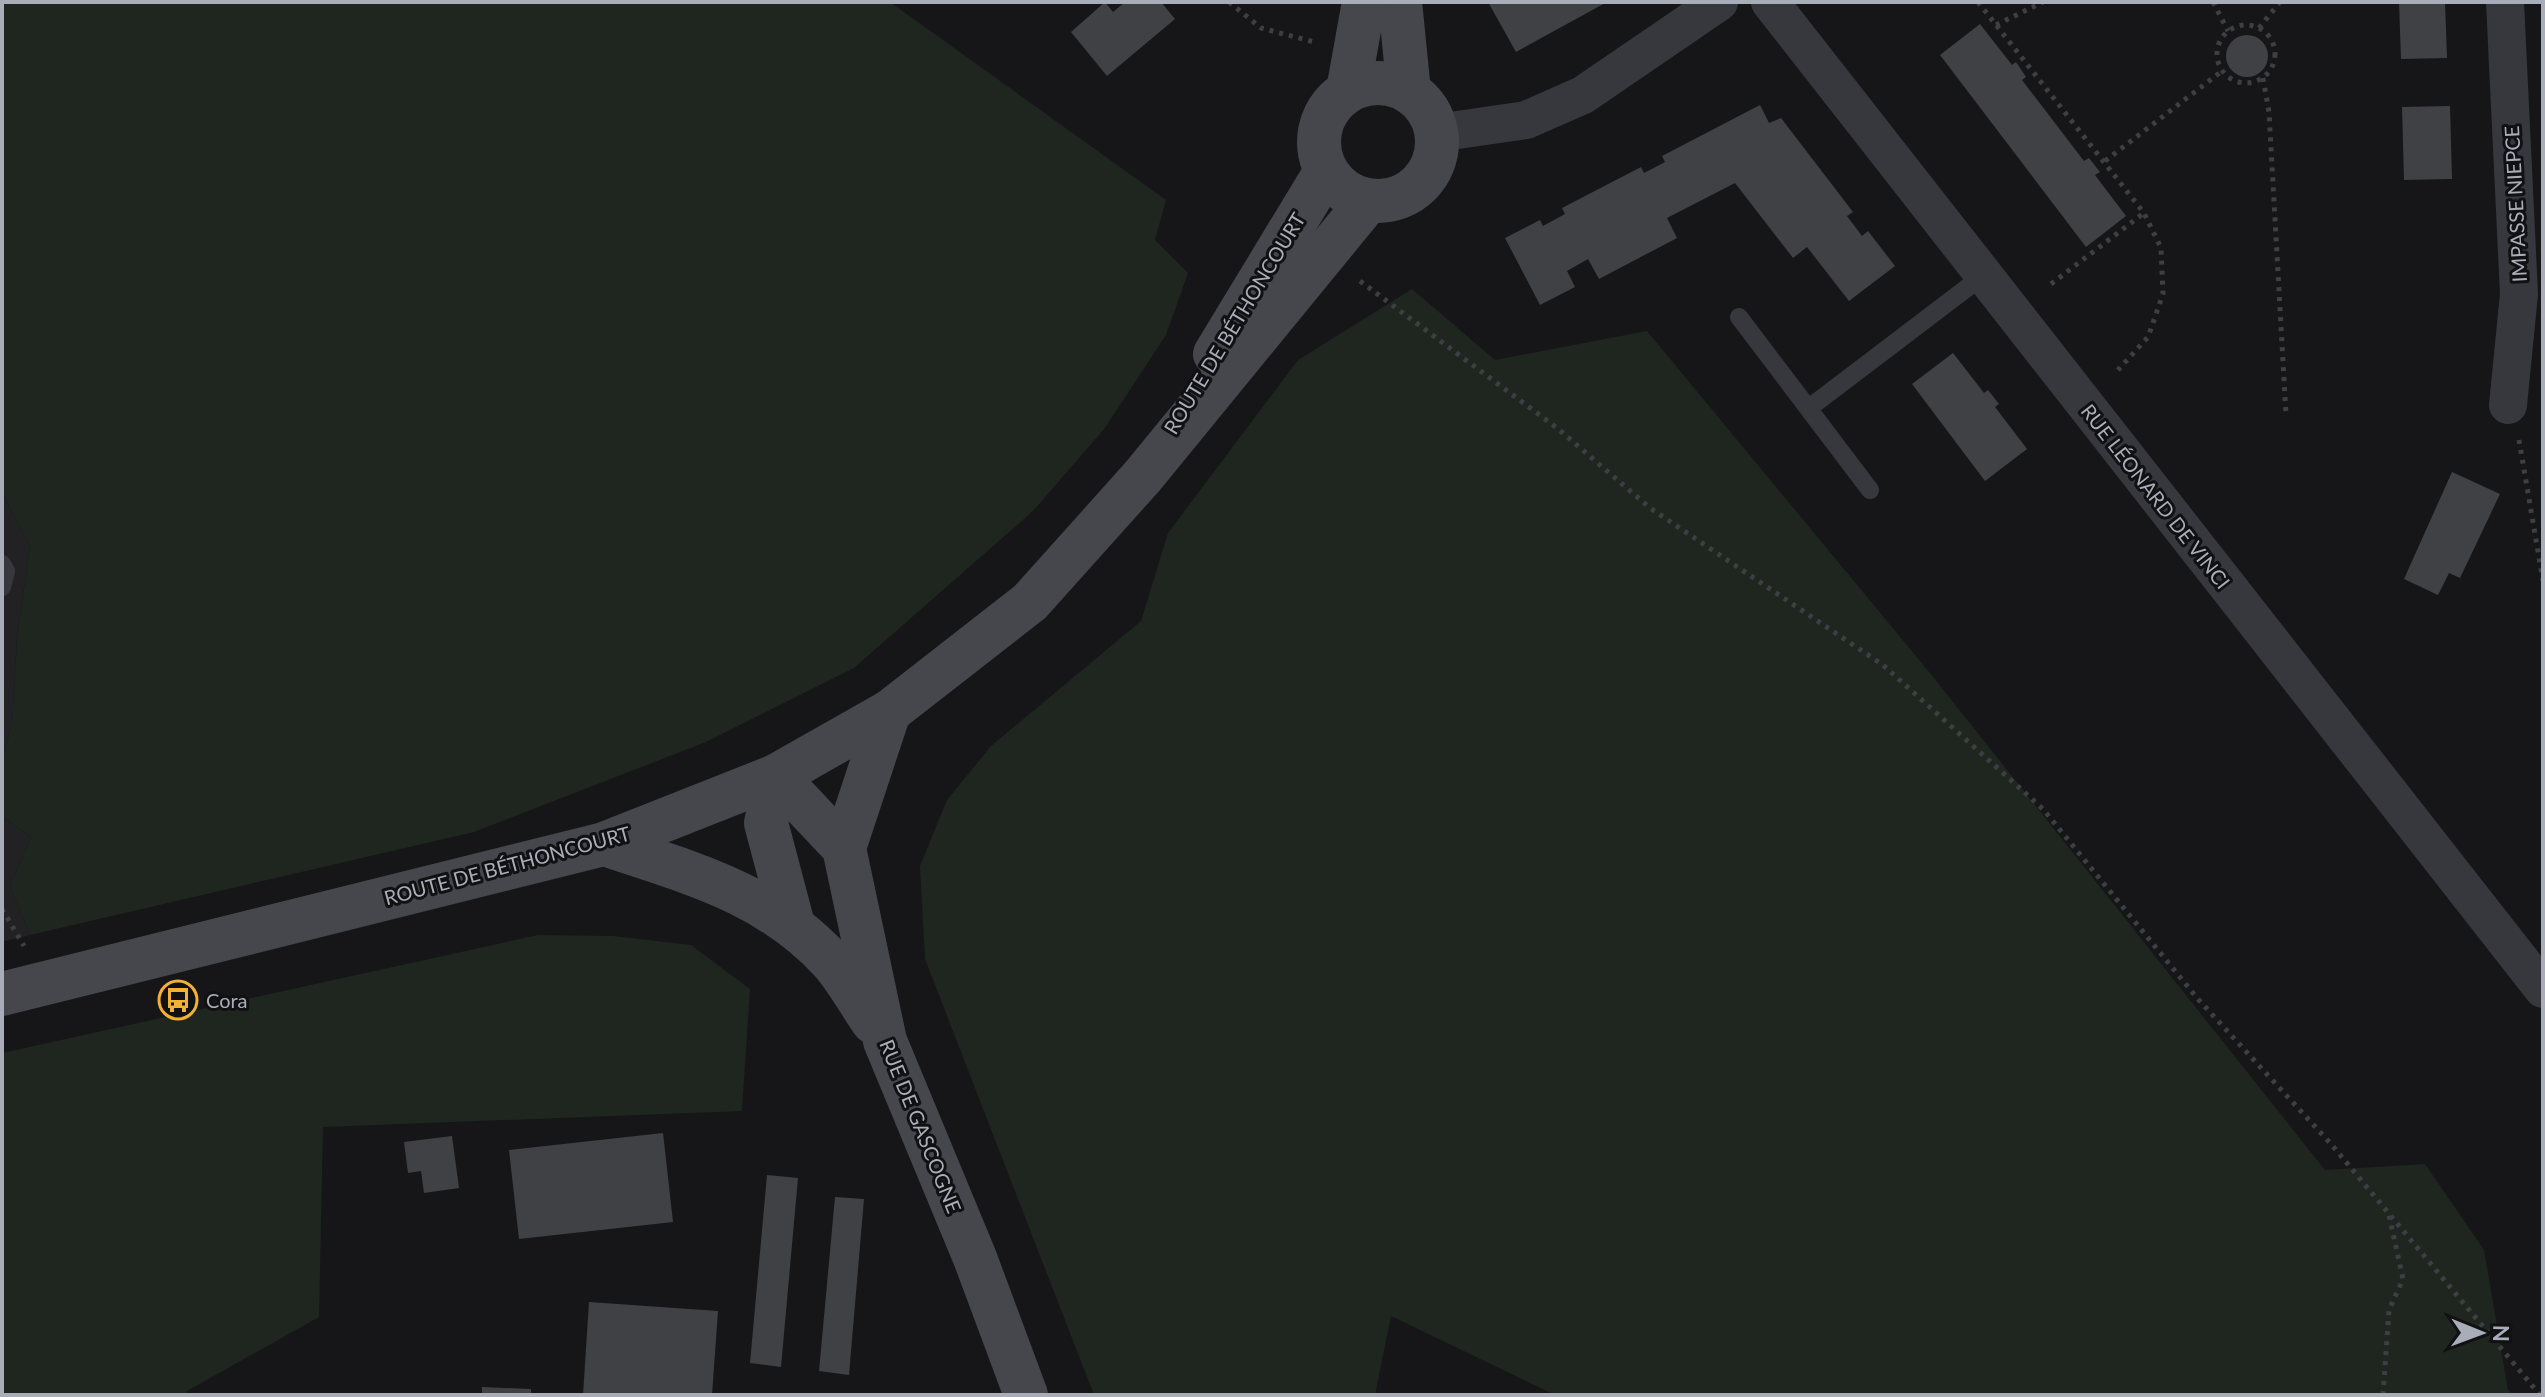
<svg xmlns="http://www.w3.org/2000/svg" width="2545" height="1397" font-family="Lato,sans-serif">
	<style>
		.built { fill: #222225 }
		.green { fill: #1e261f }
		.building { fill: #404145 }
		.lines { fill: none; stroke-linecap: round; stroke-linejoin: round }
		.path { stroke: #3d3f44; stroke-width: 5; stroke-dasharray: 4 6; stroke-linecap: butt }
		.lane { stroke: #37383d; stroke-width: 18 }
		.street { stroke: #37383d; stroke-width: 38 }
		.secondary { stroke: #45474d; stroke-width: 44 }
		.labels { text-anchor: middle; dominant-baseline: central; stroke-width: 6; stroke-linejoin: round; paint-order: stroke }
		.street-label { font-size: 20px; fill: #a8adb8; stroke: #111113 }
		.poi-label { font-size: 20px; fill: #a8adb8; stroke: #111113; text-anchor: start }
	</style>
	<rect width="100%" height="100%" fill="#161618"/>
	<g class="built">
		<polygon points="2,493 30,545 17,638 12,724 2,760"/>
		<polygon points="2,816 31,837 10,886 30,935 2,942"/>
	</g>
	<g class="green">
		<polygon points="2,2 890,2 1166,200 1155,240 1188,273 1166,335 1105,428 1033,511 854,668 706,742 474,832 30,935 10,886 31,837 2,816 2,760 12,724 17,639 30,545 2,493"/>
		<polygon points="1412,289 1495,360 1647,331 1930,673 2325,1170 2425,1164 2484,1250 2508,1390 2514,1395 1555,1395 1391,1316 1375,1395 1094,1395 925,959 920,866 947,800 991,746 1141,621 1168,533 1298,360"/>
		<polygon points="538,935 613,936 691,945 750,989 742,1111 323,1127 319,1317 187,1391 186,1395 2,1395 2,1053"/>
	</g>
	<g class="building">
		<polygon points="1105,2 1113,12 1125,2 1161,2 1175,19 1107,76 1071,32"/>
		<polygon points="1488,2 1607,2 1516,52"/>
		<polygon points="2399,2 2445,2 2447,58 2401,59"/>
		<polygon points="1980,24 2012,65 2016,62 2026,77 2022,80 2084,161 2089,158 2100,172 2095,175 2126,216 2086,247 1940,55"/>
		<circle cx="2247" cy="56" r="21"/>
		<polygon points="1760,105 1769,123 1781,118 1853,212 1847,216 1862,236 1868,231 1895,266 1849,301 1807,247 1793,258 1735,183 1667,218 1677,238 1599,279 1588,259 1567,271 1575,287 1540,305 1505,238 1540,220 1543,226 1565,214 1562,208 1641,167 1644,173 1665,162 1662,156"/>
		<polygon points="2450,106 2452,179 2404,180 2402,107"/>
		<polygon points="1953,353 1984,393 1988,390 1999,404 1995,407 2027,449 1985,481 1912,384"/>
		<polygon points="2452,472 2500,494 2460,578 2449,573 2438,595 2404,579"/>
		<polygon points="663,1133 673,1222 519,1239 509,1150"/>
		<polygon points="452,1136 459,1188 424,1193 421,1171 408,1173 404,1142"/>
		<polygon points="767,1175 798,1178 781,1367 750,1363"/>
		<polygon points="835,1197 864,1199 849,1375 819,1371"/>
		<polygon points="589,1302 718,1311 712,1395 583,1395"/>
		<polygon points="482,1387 531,1389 531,1395 482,1395"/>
	</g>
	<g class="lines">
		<g class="path">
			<polyline points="1229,2 1261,28 1314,42"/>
			<polyline points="1978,2 2144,213 2161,248 2163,294 2148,337 2118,370"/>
			<polyline points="2213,2 2228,31"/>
			<polyline points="1996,25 2043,2"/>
			<circle cx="2246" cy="54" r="29"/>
			<polyline points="2259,28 2280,2"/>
			<polyline points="2263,78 2269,112 2286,415"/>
			<polyline points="2105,161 2222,71"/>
			<polyline points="1360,281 1557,428 1650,508 1883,665 2043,809 2197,998 2331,1144 2540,1395"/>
			<polyline points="2051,284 2144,213"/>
			<polyline points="2519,440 2543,581"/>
			<polyline points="2,909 24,946"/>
			<polyline points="2383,1395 2389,1310 2403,1279 2389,1215"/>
		</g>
		<g class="lane">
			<polyline points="1739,317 1870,490"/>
			<polyline points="1809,408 1984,275"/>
			<polyline points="2,564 6,571 2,587"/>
		</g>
		<g class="street">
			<polyline points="1770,2 2543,989"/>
			<polyline points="2505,2 2519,294 2508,405"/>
			<polyline points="1437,133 1526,120 1583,95 1719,2"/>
		</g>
		<g class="secondary">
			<polyline points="1400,2 1409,92"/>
			<circle cx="1378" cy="142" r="59"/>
			<polyline points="1348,91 1364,2"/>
			<polyline points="1215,354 1326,171"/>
			<polyline points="776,776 844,848 885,1041 975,1258 1026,1395"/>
			<polyline points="776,776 766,823 793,925"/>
			<path d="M604 844C690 873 767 892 831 961 847 979 859 1002 873 1022"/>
			<polyline points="844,848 889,712"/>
			<polyline points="2,994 604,844 776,776 889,712 1030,602 1143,476 1368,201"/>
		</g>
	</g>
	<defs>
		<symbol id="bus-ring" viewBox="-11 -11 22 22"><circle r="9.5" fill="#111113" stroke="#f2b134" stroke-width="1.5"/><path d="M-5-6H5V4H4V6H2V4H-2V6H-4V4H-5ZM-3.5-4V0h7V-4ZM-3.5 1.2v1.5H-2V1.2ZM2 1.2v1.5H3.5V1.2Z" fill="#f2b134"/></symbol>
	</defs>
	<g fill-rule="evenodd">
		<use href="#bus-ring" x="156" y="978" width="44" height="44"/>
	</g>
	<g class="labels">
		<g class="street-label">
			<text transform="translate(2515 204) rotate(-93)">IMPASSE NIEPCE</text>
			<text transform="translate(1234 323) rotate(-59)">ROUTE DE BÉTHONCOURT</text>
			<text transform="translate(2156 496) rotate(52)">RUE LÉONARD DE VINCI</text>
			<text transform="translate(507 865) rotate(-15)">ROUTE DE BÉTHONCOURT</text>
			<text transform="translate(921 1126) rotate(68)">RUE DE GASCOGNE</text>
		</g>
		<g class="poi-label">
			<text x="206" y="1000">Cora</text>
		</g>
	</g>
	<rect width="2545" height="1397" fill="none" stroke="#a8adb8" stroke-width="8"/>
	<g transform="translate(2481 1333) rotate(91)" stroke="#111113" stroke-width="6" paint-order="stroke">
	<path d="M0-6L14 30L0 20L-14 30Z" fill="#a8adb8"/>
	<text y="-12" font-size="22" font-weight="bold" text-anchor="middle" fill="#a8adb8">N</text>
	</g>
</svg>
